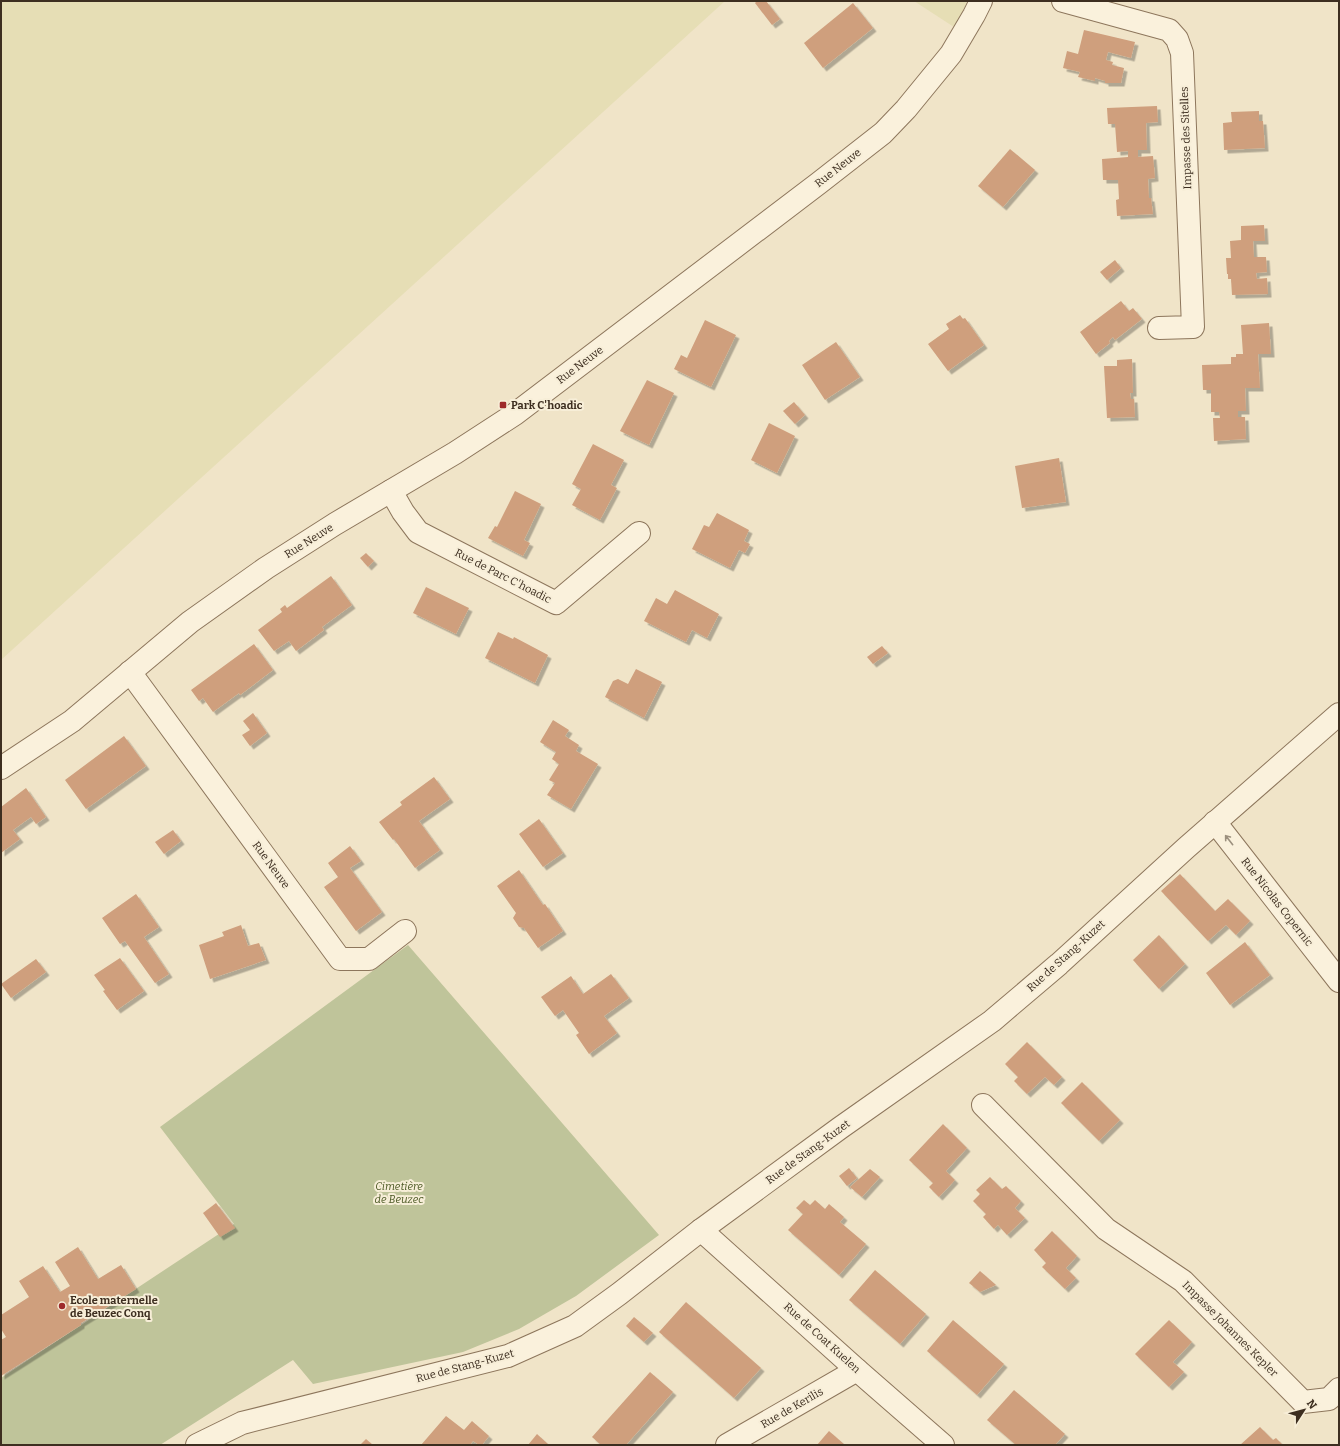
<svg xmlns="http://www.w3.org/2000/svg" width="1340" height="1446" font-family="Bitter,serif">
	<style>
		.farmland { fill: #e6deb5 }
		.cemetery { fill: #bfc49a }
		.building { fill: #cf9f7d; filter: url(#shadow) }
		.lines { fill: none; stroke-linecap: round; stroke-linejoin: round }
		.street-casing { stroke: #8d765c; stroke-width: 24 }
		.street { stroke: #faf1dc; stroke-width: 22 }
		.oneway { stroke: #9c907e }
		.poi-dot { fill: #9e2a2b; stroke: #f7eed8; stroke-width: 1.5 }
		.labels { text-anchor: middle; dominant-baseline: central; stroke-width: 4; stroke-linejoin: round; paint-order: stroke }
		.street-label { font-size: 11px; fill: #3d2e20; stroke: #f7eed8 }
		.poi-label { font-size: 11px; font-weight: bold; fill: #3d2e20; stroke: #f7eed8; text-anchor: start }
		.park-label { font-size: 11px; font-style: italic; fill: #4d5a26; stroke: #f7eed8 }
	</style>
	<defs>
		<filter id="shadow"><feDropShadow dx="3.5" dy="3.5" stdDeviation="0" flood-color="#0004"/></filter>
	</defs>
	<rect width="100%" height="100%" fill="#f0e4c8"/>
	<g class="farmland">
		<polygon points="1,1 725,1 1,660"/>
		<polygon points="914,1 967,1 957,29"/>
	</g>
	<polygon class="cemetery" points="408,945 659,1235 576,1296 519,1329 463,1352 313,1384 293,1360 160,1445 1,1445 1,1378 234,1224 160,1127"/>
	<g class="building">
		<polygon points="757,1 766,1 780,19 772,25 755,3"/>
		<polygon points="853,3 873,28 823,68 804,43"/>
		<polygon points="1084,30 1135,42 1131,58 1108,52 1106,60 1113,62 1112,65 1124,68 1121,83 1105,83 1105,81 1095,78 1095,81 1078,77 1080,72 1063,68 1067,51 1078,54"/>
		<polygon points="1157,106 1158,122 1146,123 1147,150 1138,150 1138,157 1153,156 1155,178 1148,179 1149,198 1151,198 1153,214 1117,216 1116,200 1119,199 1118,180 1103,180 1102,159 1128,157 1128,151 1117,152 1115,124 1108,124 1107,108"/>
		<polygon points="1259,111 1259,121 1263,121 1265,148 1224,150 1223,123 1232,122 1231,112"/>
		<polygon points="1010,149 1035,170 1003,207 978,186"/>
		<polygon points="1264,225 1265,241 1253,241 1254,257 1266,257 1267,272 1256,273 1257,279 1267,278 1268,294 1232,295 1231,279 1228,279 1228,274 1227,274 1226,258 1231,258 1230,241 1241,240 1241,226"/>
		<polygon points="1115,260 1121,268 1107,280 1100,272"/>
		<polygon points="1121,301 1129,311 1133,308 1142,319 1115,340 1113,337 1109,341 1110,343 1096,354 1080,332"/>
		<polygon points="960,315 963,319 965,318 984,345 948,371 928,344 949,329 946,324"/>
		<polygon points="705,320 736,335 711,387 674,369 681,355 687,358"/>
		<polygon points="1269,323 1271,354 1258,354 1260,388 1245,388 1246,411 1238,411 1238,417 1245,417 1246,439 1214,441 1213,418 1220,418 1219,412 1211,412 1211,390 1203,390 1202,365 1231,364 1231,357 1236,357 1236,354 1243,354 1241,325"/>
		<polygon points="836,342 860,377 825,400 802,365"/>
		<polygon points="1132,359 1133,393 1130,393 1131,399 1134,399 1135,417 1107,418 1104,366 1117,366 1117,360"/>
		<polygon points="647,380 674,393 649,445 620,431"/>
		<polygon points="794,402 805,415 795,424 783,411"/>
		<polygon points="769,423 795,436 777,473 751,460"/>
		<polygon points="593,444 624,460 611,485 617,488 600,520 572,505 581,489 572,484"/>
		<polygon points="1059,458 1066,502 1022,508 1015,466"/>
		<polygon points="515,491 541,504 524,540 530,543 523,556 488,538 495,526 497,527"/>
		<polygon points="717,513 749,530 744,541 750,544 745,553 739,550 730,568 692,549 704,525 709,527"/>
		<polygon points="366,553 374,561 368,567 360,558"/>
		<polygon points="331,576 352,605 322,627 324,630 296,651 289,641 274,651 258,630 282,612 280,609 285,605 287,608"/>
		<polygon points="426,587 469,608 456,634 413,613"/>
		<polygon points="675,590 719,614 707,638 692,630 686,642 644,621 656,598 667,604"/>
		<polygon points="498,632 513,639 514,637 548,655 535,683 485,658"/>
		<polygon points="254,644 273,670 240,695 239,693 213,712 203,698 199,701 191,690"/>
		<polygon points="882,646 888,653 873,664 867,657"/>
		<polygon points="636,669 662,682 644,718 605,697 613,681 618,679 628,684"/>
		<polygon points="253,713 267,733 250,746 242,735 250,730 243,721"/>
		<polygon points="553,720 569,730 565,736 579,745 576,751 598,764 571,809 547,795 555,783 549,780 559,764 552,759 556,752 540,742"/>
		<polygon points="124,736 146,766 86,809 65,780"/>
		<polygon points="434,777 450,799 419,821 440,850 415,868 394,839 393,840 379,822 402,805 400,802"/>
		<polygon points="26,788 46,817 36,824 31,817 13,830 20,839 1,853 1,807"/>
		<polygon points="539,819 563,853 543,867 519,834"/>
		<polygon points="173,830 181,841 164,854 155,842"/>
		<polygon points="350,846 361,861 350,868 382,912 356,931 324,887 338,877 328,863"/>
		<polygon points="519,870 543,905 545,904 563,931 538,948 524,928 519,927 513,918 516,913 497,886"/>
		<polygon points="1180,874 1215,911 1228,899 1250,921 1236,935 1226,925 1208,941 1161,891"/>
		<polygon points="136,894 159,927 144,937 169,974 155,983 125,941 120,944 102,918"/>
		<polygon points="241,925 248,946 259,943 266,960 210,979 199,945 224,936 222,932"/>
		<polygon points="1159,935 1185,964 1159,989 1133,960"/>
		<polygon points="1245,942 1270,975 1230,1005 1206,973"/>
		<polygon points="120,958 144,991 117,1010 103,991 105,990 94,975"/>
		<polygon points="36,959 46,972 11,998 1,984"/>
		<polygon points="611,974 629,998 604,1016 617,1033 589,1054 576,1035 579,1033 563,1010 555,1016 541,997 571,976 583,994"/>
		<polygon points="1027,1042 1062,1077 1054,1085 1045,1077 1027,1094 1014,1081 1018,1077 1005,1064"/>
		<polygon points="1082,1082 1120,1120 1099,1141 1061,1103"/>
		<polygon points="943,1124 967,1148 946,1171 955,1180 939,1197 929,1187 933,1183 909,1160"/>
		<polygon points="849,1168 857,1178 847,1186 839,1176"/>
		<polygon points="870,1169 880,1177 862,1197 850,1187"/>
		<polygon points="990,1177 1002,1189 1006,1186 1021,1201 1015,1208 1025,1218 1007,1235 998,1225 994,1229 983,1217 986,1214 973,1201 980,1194 976,1190"/>
		<polygon points="804,1200 810,1205 815,1200 825,1209 829,1204 844,1217 840,1222 866,1244 839,1275 788,1230 803,1214 796,1208"/>
		<polygon points="216,1203 235,1228 220,1237 203,1213"/>
		<polygon points="1052,1231 1077,1256 1066,1268 1076,1278 1065,1289 1042,1267 1046,1263 1034,1250"/>
		<polygon points="78,1247 98,1279 121,1265 136,1289 81,1323 81,1325 1,1376 1,1340 6,1337 1,1329 1,1315 29,1297 19,1281 43,1266 60,1292 70,1286 55,1262"/>
		<polygon points="875,1270 926,1314 900,1344 849,1300"/>
		<polygon points="980,1271 996,1285 980,1292 969,1283"/>
		<polygon points="686,1302 761,1368 734,1398 659,1332"/>
		<polygon points="634,1317 653,1333 644,1342 626,1326"/>
		<polygon points="953,1320 1004,1364 977,1395 927,1351"/>
		<polygon points="1169,1320 1192,1342 1173,1362 1184,1372 1169,1387 1135,1354"/>
		<polygon points="650,1372 673,1392 626,1445 601,1445 592,1437"/>
		<polygon points="1014,1390 1065,1434 1055,1445 1016,1445 987,1420"/>
		<polygon points="446,1416 464,1430 472,1421 489,1436 482,1445 479,1445 473,1441 470,1445 421,1445"/>
		<polygon points="1260,1427 1273,1440 1276,1438 1283,1445 1240,1445"/>
		<polygon points="829,1431 845,1445 817,1445"/>
		<polygon points="537,1434 549,1445 528,1445"/>
		<polygon points="366,1439 373,1445 360,1445"/>
	</g>
	<g class="lines">
		<defs>
			<g id="street">
				<polyline points="1063,1 1169,30 1177,39 1182,53 1193,327 1159,328"/>
				<polyline points="391,491 403,512 418,532 556,603 639,533"/>
				<polyline points="130,672 340,959 369,959 405,931"/>
				<polyline points="1,768 72,721 190,622 266,568 335,524 455,453 515,414 819,183 883,133 906,109 951,54 974,15 981,1"/>
				<polyline points="1215,822 1339,981"/>
				<polyline points="983,1105 1106,1229 1183,1281 1303,1402 1329,1399 1339,1389"/>
				<polyline points="701,1230 857,1370 943,1445"/>
				<polyline points="197,1445 242,1423 508,1356 575,1326 619,1294 701,1230 840,1128 992,1021 1059,964 1186,848 1339,714"/>
				<polyline points="727,1445 857,1370"/>
			</g>
		</defs>
		<use href="#street" class="street-casing"/>
		<use href="#street" class="street"/>
	</g>
	<defs><path id="oneway-shaft" d="M-6 0H5M1.5-3L5.5 0L1.5 3" fill="none" stroke-width="1.6" stroke-linecap="round" stroke-linejoin="round"/></defs>
	<use class="oneway" href="#oneway-shaft" transform="translate(1229 840) rotate(-128)"/>
	<g class="poi-dot">
		<rect x="499" y="401" width="8" height="8" rx="2"/>
		<circle cx="62" cy="1306" r="4"/>
	</g>
	<g class="labels">
		<g class="street-label">
			<text transform="translate(1186 138) rotate(-92)">Impasse des Sitelles</text>
			<text transform="translate(838 168) rotate(-38)">Rue Neuve</text>
			<text transform="translate(580 365) rotate(-37)">Rue Neuve</text>
			<text transform="translate(309 541) rotate(-32)">Rue Neuve</text>
			<text transform="translate(503 576) rotate(27)">Rue de Parc C'hoadic</text>
			<text transform="translate(271 865) rotate(54)">Rue Neuve</text>
			<text transform="translate(1277 902) rotate(52)">Rue Nicolas Copernic</text>
			<text transform="translate(1066 956) rotate(-42)">Rue de Stang-Kuzet</text>
			<text transform="translate(808 1152) rotate(-36)">Rue de Stang-Kuzet</text>
			<text transform="translate(1230 1329) rotate(45)">Impasse Johannes Kepler</text>
			<text transform="translate(822 1338) rotate(42)">Rue de Coat Kuelen</text>
			<text transform="translate(465 1366) rotate(-15)">Rue de Stang-Kuzet</text>
			<text transform="translate(792 1408) rotate(-30)">Rue de Kerilis</text>
		</g>
		<g class="poi-label">
			<text x="511" y="405">Park C'hoadic</text>
			<text x="70" y="1300">Ecole maternelle<tspan x="70" dy="13">de Beuzec Conq</tspan></text>
		</g>
		<g class="park-label">
			<text x="399" y="1186">Cimetière<tspan x="399" dy="13">de Beuzec</tspan></text>
		</g>
	</g>
	<rect width="1340" height="1446" fill="none" stroke="#3d2e20" stroke-width="4"/>
	<g transform="translate(1304 1410) rotate(54)" stroke="#f7eed8" stroke-width="3" paint-order="stroke">
	<path d="M0-3L7 15L0 10L-7 15Z" fill="#3d2e20"/>
	<text y="-6" font-size="11" font-weight="bold" text-anchor="middle" fill="#3d2e20">N</text>
	</g>
</svg>
